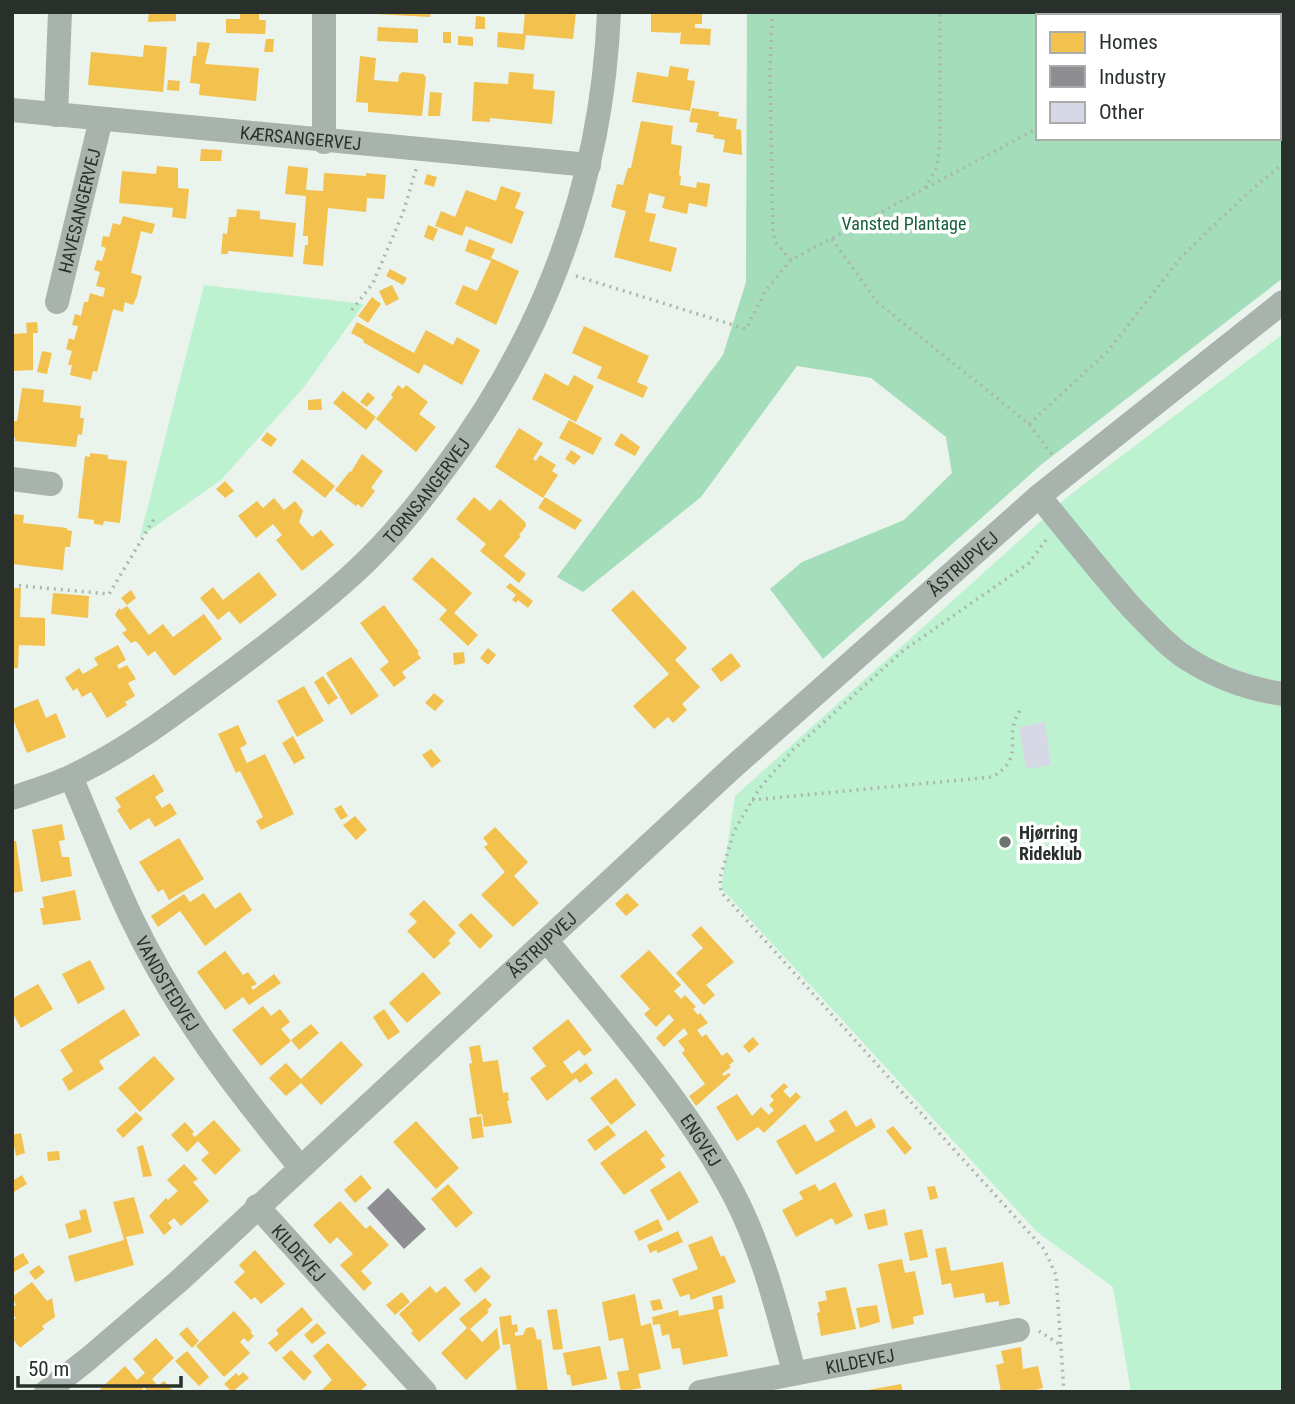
<svg xmlns="http://www.w3.org/2000/svg" width="1295" height="1404" font-family="'Roboto Condensed',sans-serif">
	<style>
		.green { fill: #bdf2d1 }
		.forest { fill: #a3ddba; fill-rule: evenodd }
		.homes { fill: #f2c14e }
		.industry { fill: #8d8d92 }
		.building { fill: #d7d8e5 }
		.lines { fill: none; stroke-linecap: round; stroke-linejoin: round }
		.path { stroke: #abb6af; stroke-width: 3.5; stroke-dasharray: 2 5; stroke-linecap: butt }
		.minor { stroke: #a7b3ac; stroke-width: 24 }
		.poi-dot { fill: #6d756f; stroke: #fff; stroke-width: 2.5 }
		.labels { text-anchor: middle; dominant-baseline: central; stroke-width: 7; stroke-linejoin: round; paint-order: stroke }
		.street-label { font-size: 18px; fill: #29302b; stroke: #fff }
		.park-label { font-size: 18px; fill: #17603b; stroke: #fff }
		.poi-label { font-size: 18px; font-weight: bold; fill: #29302b; stroke: #fff; text-anchor: start }
	</style>
	<rect width="100%" height="100%" fill="#eaf4ed"/>
	<g class="green">
		<polygon points="204,285 364,304 304,387 221,480 140,537"/>
		<polygon points="1283,334 1283,1392 1131,1392 1113,1287 1037,1232 721,888 735,796 1071,494"/>
	</g>
	<path class="forest" d="M747 12H1283V278L1042 464 823 659 770 589 802 562 904 520 952 473 946 437 871 378 797 366 701 497 583 592 557 577 723 355 746 282ZM1038 16H1279V138H1038Z"/>
	<g class="homes">
		<polygon points="149,12 176,12 176,21 148,22"/>
		<polygon points="240,12 259,12 259,20 266,20 265,34 226,33 226,19 240,19"/>
		<polygon points="375,12 431,12 430,17 375,14"/>
		<polygon points="525,12 576,12 573,39 526,35 524,50 497,47 498,32 523,34"/>
		<polygon points="651,12 702,13 702,24 695,24 695,28 711,29 710,45 680,44 681,31 679,33 651,32"/>
		<polygon points="476,16 485,17 485,29 475,29"/>
		<polygon points="378,27 418,29 418,43 377,41"/>
		<rect x="443" y="32" width="8" height="11"/>
		<polygon points="458,36 473,37 473,46 458,45"/>
		<polygon points="266,39 274,39 273,52 264,52"/>
		<polygon points="197,42 210,43 205,64 259,68 256,101 199,95 200,84 190,83 193,56 196,56"/>
		<polygon points="144,45 167,47 163,92 88,85 91,52 143,57"/>
		<polygon points="360,56 376,58 374,80 398,82 399,75 402,72 423,74 426,77 422,116 368,112 368,103 356,102"/>
		<polygon points="670,66 689,69 687,80 695,81 690,111 632,102 637,72 668,77"/>
		<polygon points="509,72 534,74 533,89 555,91 552,124 490,118 490,122 472,121 474,82 508,84"/>
		<polygon points="168,80 180,81 179,91 167,90"/>
		<polygon points="430,92 442,93 440,116 428,116"/>
		<polygon points="692,108 719,112 718,116 737,119 736,129 741,130 742,155 723,152 725,140 713,138 714,135 696,132 698,123 689,122"/>
		<polygon points="641,121 673,126 671,144 682,146 679,175 681,176 680,185 696,188 697,182 710,184 707,207 689,203 687,214 662,208 665,197 649,193 645,212 656,214 649,241 677,248 671,272 614,257 626,211 611,207 617,184 623,185 628,168 631,168"/>
		<polygon points="201,149 222,150 221,161 200,161"/>
		<polygon points="157,166 178,168 178,188 189,189 186,219 172,217 173,208 119,203 122,171 156,174"/>
		<polygon points="288,166 308,168 306,190 323,191 324,173 366,176 366,173 386,175 384,199 367,198 366,212 328,208 323,266 303,264 305,245 308,245 308,236 303,236 306,196 285,194"/>
		<polygon points="427,174 437,177 434,187 424,184"/>
		<polygon points="501,186 521,193 515,208 524,212 512,244 466,226 462,236 435,226 441,211 455,217 466,190 496,201"/>
		<polygon points="237,209 260,211 260,219 296,223 293,257 228,251 228,254 221,254 223,233 227,234 229,217 236,217"/>
		<polygon points="123,216 155,224 152,234 141,231 131,273 142,276 137,296 133,305 125,302 123,312 113,309 97,372 93,371 91,380 70,375 72,365 68,365 72,351 66,349 69,338 74,340 78,326 72,325 75,314 81,316 84,302 88,302 90,293 103,297 105,288 96,286 100,272 94,270 97,260 102,261 106,248 101,246 103,236 109,237 113,223 120,225"/>
		<polygon points="428,225 438,229 433,241 424,237"/>
		<polygon points="469,239 495,249 491,258 519,271 496,325 455,304 463,285 477,291 491,261 465,251"/>
		<polygon points="390,269 407,278 403,285 386,276"/>
		<polygon points="392,285 399,299 386,306 379,291"/>
		<polygon points="372,297 381,304 368,323 358,316"/>
		<polygon points="37,322 38,333 33,333 33,370 12,371 12,334 27,333 26,323"/>
		<polygon points="357,322 414,353 426,330 453,345 457,337 480,350 462,385 424,364 419,374 363,342 364,340 351,333"/>
		<polygon points="584,326 649,356 637,382 648,387 643,398 597,378 602,367 572,353"/>
		<polygon points="42,351 52,353 47,374 37,372"/>
		<polygon points="545,373 568,386 574,375 594,386 576,422 532,399"/>
		<polygon points="398,385 403,389 406,385 428,402 419,414 436,427 416,452 376,419 393,397 391,395"/>
		<polygon points="22,388 44,390 43,402 81,406 80,418 84,418 82,435 78,434 76,447 15,441 15,437 12,437 12,421 17,421"/>
		<polygon points="343,391 376,417 366,430 333,403"/>
		<polygon points="368,392 375,398 367,407 360,402"/>
		<polygon points="321,399 322,410 308,410 308,400"/>
		<polygon points="569,420 602,438 593,455 559,438"/>
		<polygon points="519,428 543,443 533,459 536,461 540,455 556,465 552,471 558,475 543,498 495,467"/>
		<polygon points="267,432 277,439 271,447 261,440"/>
		<polygon points="621,433 640,447 635,456 614,445"/>
		<polygon points="571,450 581,457 574,465 565,459"/>
		<polygon points="90,453 108,455 108,459 127,461 120,523 104,521 103,525 94,524 94,520 78,518 85,456 90,457"/>
		<polygon points="362,454 383,471 371,488 375,491 362,508 358,504 356,506 335,490 350,471 351,472"/>
		<polygon points="302,459 335,486 325,498 292,472"/>
		<polygon points="225,481 234,491 225,498 216,489"/>
		<polygon points="474,497 490,511 500,499 525,522 526,526 519,535 521,536 504,556 526,574 519,583 480,551 486,544 456,519"/>
		<polygon points="545,497 582,520 575,530 538,508"/>
		<polygon points="274,498 284,510 295,501 303,511 299,522 312,537 321,530 334,545 302,571 276,540 282,535 273,524 256,538 238,516 257,501 263,508"/>
		<polygon points="12,514 24,515 23,523 67,528 67,530 72,531 70,547 65,547 63,570 12,564"/>
		<polygon points="432,557 472,593 454,613 478,635 468,646 439,619 447,610 412,579"/>
		<polygon points="259,572 277,595 240,624 229,611 218,620 200,598 213,587 223,600"/>
		<polygon points="510,583 533,601 528,608 518,600 516,603 512,600 516,595 506,587"/>
		<polygon points="12,588 21,588 20,617 45,618 45,646 19,645 18,668 12,668"/>
		<polygon points="131,590 136,598 127,605 121,598"/>
		<polygon points="633,590 687,648 675,660 700,687 682,704 687,710 673,723 668,717 654,729 633,706 669,674 611,610"/>
		<polygon points="53,593 89,596 88,618 51,614"/>
		<polygon points="384,605 419,652 417,653 421,658 402,672 406,678 394,687 380,669 389,662 360,623"/>
		<polygon points="127,606 149,635 163,624 173,637 204,614 222,639 174,676 155,651 148,656 138,643 135,641 131,643 122,633 127,630 115,615 119,608 121,610"/>
		<polygon points="118,645 126,660 117,665 119,669 127,665 136,679 128,683 135,696 125,702 127,705 107,718 91,692 82,697 77,688 73,691 65,678 79,668 83,674 98,665 94,658"/>
		<polygon points="488,648 496,655 488,665 480,658"/>
		<polygon points="464,652 465,663 454,665 453,653"/>
		<polygon points="731,653 741,666 721,682 711,669"/>
		<polygon points="351,657 379,696 351,715 326,673"/>
		<polygon points="323,676 338,698 328,705 314,682"/>
		<polygon points="304,686 324,721 297,737 277,701"/>
		<polygon points="434,693 444,701 435,711 425,703"/>
		<polygon points="38,699 46,718 56,713 66,737 27,753 12,717 12,709"/>
		<polygon points="238,725 247,744 240,748 247,763 265,754 294,814 261,830 256,821 263,817 240,771 236,773 218,734"/>
		<polygon points="293,736 305,758 294,764 282,743"/>
		<polygon points="431,749 441,761 432,768 422,755"/>
		<polygon points="154,774 164,791 155,797 162,808 170,803 177,814 155,827 149,818 130,830 117,810 121,807 115,798"/>
		<polygon points="341,805 348,816 341,820 334,809"/>
		<polygon points="355,816 367,830 356,840 343,825"/>
		<polygon points="62,824 65,840 59,841 62,857 69,857 72,876 41,882 32,830"/>
		<polygon points="495,827 528,862 514,876 539,903 513,927 481,895 505,872 484,847 488,844 483,838"/>
		<polygon points="179,838 204,879 169,900 163,889 158,892 139,862"/>
		<polygon points="12,841 16,841 23,891 12,893"/>
		<polygon points="75,890 81,920 43,925 40,908 44,908 42,897"/>
		<polygon points="240,892 252,910 205,946 180,911 158,927 151,916 184,894 190,902 204,893 215,909"/>
		<polygon points="627,893 639,905 626,916 615,904"/>
		<polygon points="424,900 456,933 448,941 451,943 434,959 407,931 417,922 409,914"/>
		<polygon points="471,913 493,936 480,949 458,925"/>
		<polygon points="701,926 734,962 706,985 715,995 704,1005 676,973 703,948 691,935"/>
		<polygon points="649,950 681,985 674,991 681,999 685,995 696,1007 693,1009 698,1015 700,1013 708,1023 697,1030 702,1037 706,1034 722,1056 727,1052 734,1061 729,1065 731,1067 722,1074 724,1076 729,1073 731,1075 696,1106 689,1096 705,1084 682,1053 685,1050 678,1041 688,1034 684,1028 664,1047 656,1038 674,1020 669,1014 656,1027 644,1014 650,1009 620,976"/>
		<polygon points="225,951 243,975 248,972 257,984 251,987 253,990 274,974 281,983 249,1005 243,997 225,1010 197,972"/>
		<polygon points="90,960 105,989 78,1004 62,974"/>
		<polygon points="423,972 441,993 407,1023 389,1003"/>
		<polygon points="38,984 53,1009 21,1028 12,1012 12,999"/>
		<polygon points="263,1006 271,1016 280,1009 290,1022 281,1029 291,1041 261,1066 232,1030"/>
		<polygon points="124,1009 140,1035 99,1061 104,1069 69,1091 62,1079 73,1071 60,1050"/>
		<polygon points="384,1009 400,1032 388,1040 373,1017"/>
		<polygon points="568,1019 592,1050 584,1056 579,1050 563,1062 572,1074 586,1063 593,1073 580,1083 576,1078 547,1101 530,1078 546,1066 532,1048"/>
		<polygon points="311,1024 319,1033 299,1050 291,1040"/>
		<polygon points="753,1037 759,1044 749,1053 743,1046"/>
		<polygon points="341,1041 363,1065 321,1105 301,1083 286,1096 269,1078 286,1063 301,1079"/>
		<polygon points="480,1045 483,1062 498,1060 503,1093 508,1092 509,1101 507,1101 512,1123 484,1127 482,1114 477,1115 469,1064 472,1063 469,1047"/>
		<polygon points="154,1056 175,1079 140,1112 118,1088"/>
		<polygon points="616,1078 636,1105 611,1125 590,1098"/>
		<polygon points="784,1083 788,1087 783,1091 790,1098 796,1092 801,1097 764,1133 758,1127 737,1141 716,1107 737,1094 752,1116 761,1107 769,1115 774,1110 769,1105 774,1100 770,1096"/>
		<polygon points="846,1110 856,1127 871,1118 876,1127 796,1175 776,1141 805,1124 816,1142 835,1131 829,1121"/>
		<polygon points="136,1112 143,1119 123,1138 116,1130"/>
		<polygon points="481,1116 484,1137 472,1139 469,1118"/>
		<polygon points="214,1120 241,1150 215,1175 201,1160 209,1153 198,1141 187,1152 171,1135 185,1122 194,1132 192,1134 195,1137"/>
		<polygon points="416,1121 459,1168 436,1189 393,1142"/>
		<polygon points="608,1125 616,1135 595,1151 587,1140"/>
		<polygon points="893,1126 912,1148 905,1155 886,1131"/>
		<polygon points="646,1130 665,1156 660,1159 666,1167 624,1195 600,1163"/>
		<polygon points="21,1133 25,1153 16,1156 12,1135"/>
		<polygon points="143,1145 152,1176 143,1177 137,1147"/>
		<polygon points="59,1151 60,1160 48,1161 47,1152"/>
		<polygon points="184,1164 198,1179 193,1182 209,1201 181,1226 174,1218 168,1223 172,1228 164,1235 149,1216 166,1198 168,1200 178,1191 167,1180"/>
		<polygon points="680,1171 699,1202 668,1221 650,1190"/>
		<polygon points="22,1175 27,1184 12,1193 12,1181"/>
		<polygon points="361,1175 372,1188 355,1203 344,1190"/>
		<polygon points="835,1182 853,1216 836,1225 832,1218 796,1237 782,1210 803,1199 799,1192 815,1184 819,1191"/>
		<polygon points="448,1184 473,1213 456,1228 431,1199"/>
		<polygon points="935,1186 938,1198 930,1200 927,1187"/>
		<polygon points="134,1197 144,1233 126,1237 134,1265 75,1282 68,1256 124,1240 113,1202"/>
		<polygon points="340,1201 366,1229 370,1225 389,1245 361,1271 372,1283 364,1291 340,1265 353,1254 337,1237 330,1244 313,1225"/>
		<polygon points="86,1209 92,1232 69,1239 65,1224 81,1219 79,1211"/>
		<polygon points="885,1209 888,1225 868,1230 864,1214"/>
		<polygon points="658,1219 663,1230 639,1241 634,1231"/>
		<polygon points="922,1229 928,1257 910,1261 904,1233"/>
		<polygon points="678,1231 683,1242 658,1253 656,1250 650,1253 647,1245"/>
		<polygon points="712,1236 721,1257 724,1255 736,1282 691,1300 689,1294 680,1297 672,1279 698,1269 688,1245"/>
		<polygon points="946,1247 951,1271 1003,1262 1010,1304 999,1306 999,1301 986,1303 984,1293 954,1298 951,1283 942,1285 935,1249"/>
		<polygon points="255,1250 285,1284 261,1304 255,1297 251,1300 234,1282 245,1272 239,1265"/>
		<polygon points="23,1253 29,1263 12,1273 12,1259"/>
		<polygon points="902,1259 905,1273 915,1271 924,1314 913,1317 914,1324 892,1329 878,1264"/>
		<polygon points="39,1265 45,1272 35,1280 29,1272"/>
		<polygon points="481,1267 491,1277 475,1293 464,1280"/>
		<polygon points="32,1282 47,1301 52,1298 55,1317 42,1326 44,1329 20,1348 12,1338 12,1321 16,1318 12,1313 12,1308 16,1305 12,1297"/>
		<polygon points="430,1286 436,1293 445,1286 461,1304 419,1342 411,1333 413,1331 399,1314"/>
		<polygon points="846,1287 856,1329 821,1336 817,1313 820,1312 818,1302 827,1300 825,1291"/>
		<polygon points="402,1292 410,1302 395,1315 386,1305"/>
		<polygon points="635,1294 641,1326 651,1323 661,1369 638,1374 641,1388 621,1392 617,1372 629,1370 623,1338 609,1341 602,1302"/>
		<polygon points="722,1295 724,1308 718,1310 728,1356 683,1365 680,1348 672,1349 669,1334 662,1336 660,1324 653,1325 652,1317 678,1310 679,1316 714,1309 712,1297"/>
		<polygon points="485,1298 492,1305 487,1310 489,1312 470,1329 482,1342 497,1328 500,1348 466,1380 441,1353 467,1328 459,1319"/>
		<polygon points="660,1299 663,1309 653,1311 650,1301"/>
		<polygon points="877,1305 880,1322 860,1328 856,1308"/>
		<polygon points="302,1307 313,1320 276,1352 268,1343 279,1334 276,1330"/>
		<polygon points="557,1309 563,1349 553,1350 547,1310"/>
		<polygon points="234,1311 252,1331 250,1332 254,1336 248,1342 244,1338 240,1342 250,1353 224,1377 196,1346"/>
		<polygon points="511,1315 512,1325 517,1324 518,1332 515,1332 515,1336 523,1335 526,1328 532,1327 535,1330 537,1340 541,1339 548,1392 517,1392 510,1344 503,1345 499,1317"/>
		<polygon points="317,1323 326,1333 312,1344 304,1335"/>
		<polygon points="187,1327 199,1341 192,1348 179,1334"/>
		<polygon points="156,1338 174,1358 152,1379 158,1386 164,1381 174,1392 148,1392 144,1387 142,1389 145,1392 97,1392 125,1366 137,1380 145,1373 133,1359"/>
		<polygon points="328,1343 367,1385 359,1392 320,1392 332,1380 313,1356"/>
		<polygon points="600,1346 607,1379 572,1386 570,1375 567,1375 563,1353"/>
		<polygon points="1021,1347 1023,1369 1038,1366 1043,1388 1028,1392 1001,1392 996,1365 1004,1363 1001,1351"/>
		<polygon points="291,1350 312,1372 304,1381 282,1358"/>
		<polygon points="187,1351 209,1377 199,1386 175,1361"/>
		<polygon points="243,1372 249,1378 232,1392 224,1384 236,1373 239,1376"/>
		<polygon points="901,1384 903,1392 868,1392 868,1390"/>
	</g>
	<polygon class="industry" points="388,1188 426,1229 404,1249 367,1208"/>
	<polygon class="building" points="1045,722 1051,765 1026,769 1019,727"/>
	<g class="lines">
		<g class="path">
			<polyline points="772,12 770,75 773,232 776,243 791,260"/>
			<polyline points="1152,12 1152,16"/>
			<polyline points="1208,16 1211,12"/>
			<polyline points="926,188 1038,128"/>
			<polyline points="832,239 877,302 1029,424 1053,456"/>
			<polyline points="576,276 746,329 766,290 791,260 924,189 937,167 940,142 940,12"/>
			<polyline points="352,310 373,283 403,213 416,169"/>
			<polyline points="1029,424 1108,351 1182,256 1249,192 1283,164"/>
			<polyline points="1046,540 1029,563 904,650 793,750 759,789 734,831 720,878 721,892 1044,1249 1056,1275 1064,1392"/>
			<polyline points="12,585 109,594 154,519"/>
			<path d="M752 800 992 777C1028 757 1001 736 1021 709"/>
			<polyline points="1039,1331 1059,1344"/>
		</g>
		<g class="minor">
			<polyline points="324,12 324,142"/>
			<path id="s1" d="M12 110 589 165"/>
			<polyline points="56,115 60,12"/>
			<path id="s2" d="M57 302 101 119"/>
			<polyline points="12,479 51,484"/>
			<path d="M1039 496C1070 534 1100 572 1132 608 1148 624 1164 643 1183 656 1213 676 1248 689 1283 694"/>
			<path id="s3" d="M71 777C91 824 110 873 132 919 176 1011 236 1089 300 1167"/>
			<path id="s4" d="M12 798C32 791 53 785 72 776 130 749 180 709 231 672 274 640 316 608 355 572 388 542 418 505 445 468 546 333 602 181 609 12"/>
			<path id="s5" d="M547 941C611 1020 687 1105 734 1195 763 1251 778 1312 794 1372"/>
			<path id="s6" d="M257 1206 425 1392"/>
			<path id="s7" d="M46 1392 88 1359 179 1281 732 768 1039 496 1283 302"/>
			<path id="s8" d="M700 1392 1018 1330"/>
		</g>
	</g>
	<circle class="poi-dot" cx="1005" cy="842" r="7"/>
	<g class="labels">
		<g class="street-label">
			<text stroke="none"><textPath href="#s1" startOffset="290">KÆRSANGERVEJ</textPath></text>
			<text stroke="none"><textPath href="#s2" startOffset="94">HAVESANGERVEJ</textPath></text>
			<text stroke="none"><textPath href="#s4" startOffset="522">TORNSANGERVEJ</textPath></text>
			<text stroke="none"><textPath href="#s7" startOffset="1236">ÅSTRUPVEJ</textPath></text>
			<text stroke="none"><textPath href="#s7" startOffset="668">ÅSTRUPVEJ</textPath></text>
			<text stroke="none"><textPath href="#s3" startOffset="228">VANDSTEDVEJ</textPath></text>
			<text stroke="none"><textPath href="#s5" startOffset="252">ENGVEJ</textPath></text>
			<text stroke="none"><textPath href="#s6" startOffset="63">KILDEVEJ</textPath></text>
			<text stroke="none"><textPath href="#s8" startOffset="163">KILDEVEJ</textPath></text>
		</g>
		<g class="park-label">
			<text x="904" y="223">Vansted Plantage</text>
		</g>
		<g class="poi-label">
			<text x="1019" y="832">Hjørring<tspan x="1019" dy="21">Rideklub</tspan></text>
		</g>
	</g>
	<rect width="1295" height="1404" fill="none" stroke="#29302b" stroke-width="28"/>
	<rect x="1036" y="14" width="245" height="126" fill="#ffffff" stroke="#a9acaa" stroke-width="2"/>
	<rect x="1050" y="32" width="35" height="21" fill="#f2c14e" stroke="#a9acaa" stroke-width="2"/>
	<text x="1099" y="49" font-size="21" fill="#29302b">Homes</text>
	<rect x="1050" y="66" width="35" height="21" fill="#8d8d92" stroke="#a9acaa" stroke-width="2"/>
	<text x="1099" y="84" font-size="21" fill="#29302b">Industry</text>
	<rect x="1050" y="102" width="35" height="21" fill="#d7d8e5" stroke="#a9acaa" stroke-width="2"/>
	<text x="1099" y="119" font-size="21" fill="#29302b">Other</text>
	<path d="M18 1376v10h163v-10" fill="none" stroke="#29302b" stroke-width="3.5"/>
	<text x="28" y="1376" font-size="21" fill="#29302b" stroke="#ffffff" stroke-width="5" paint-order="stroke">50 m</text>
</svg>
